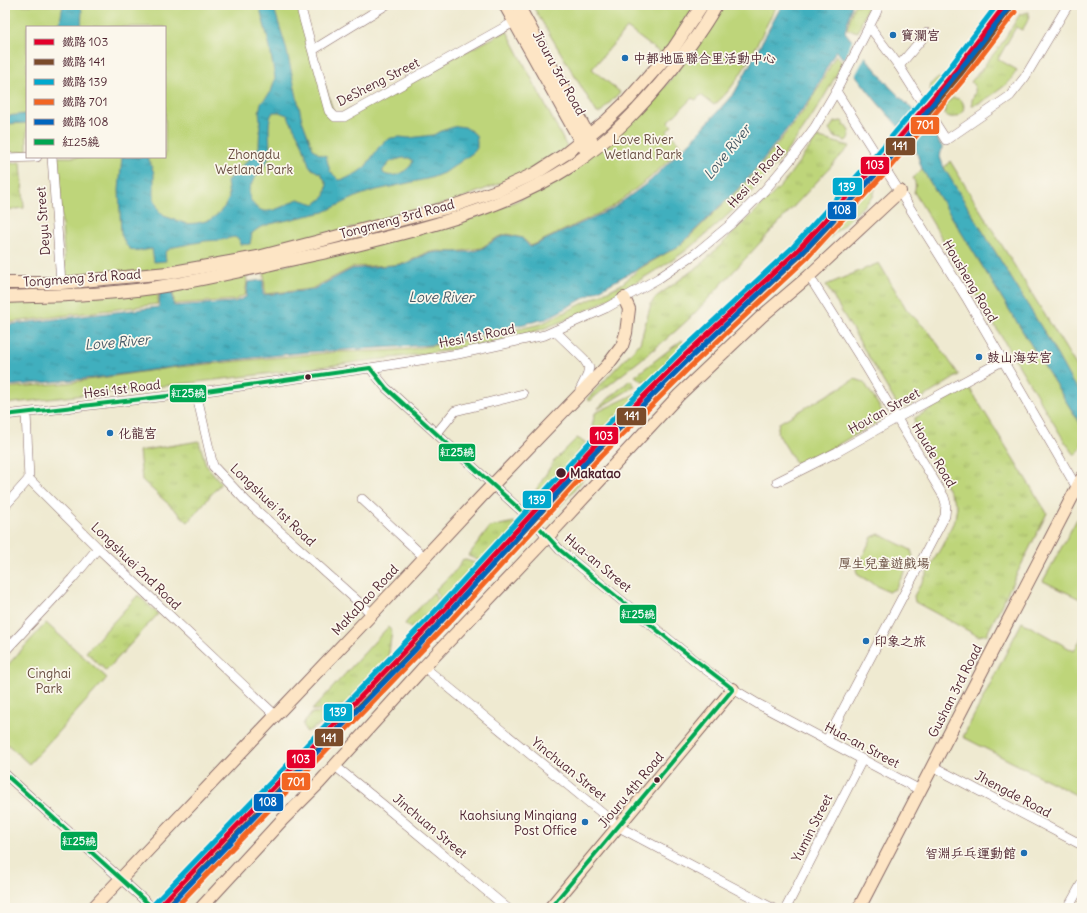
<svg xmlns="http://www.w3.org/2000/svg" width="1087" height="913" font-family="Delius,'LXGW WenKai TC',sans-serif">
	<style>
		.grass { fill: url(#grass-tufts); stroke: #847a52 }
		.park { fill: #bed57a; stroke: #847a52 }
		.water { fill: url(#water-ripples); stroke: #466774; fill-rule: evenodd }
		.pier { fill: #efead1 }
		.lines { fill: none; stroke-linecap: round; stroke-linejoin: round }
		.street-casing { stroke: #846665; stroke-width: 10 }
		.secondary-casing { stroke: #846665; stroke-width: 14 }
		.street { stroke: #fff; stroke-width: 9 }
		.secondary { stroke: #fde5c5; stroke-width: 12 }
		.bus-1-casing { stroke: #fbf7ec; stroke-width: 7 }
		.bus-1 { stroke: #00a651; stroke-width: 4 }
		.rail-1-casing { stroke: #fbf7ec; stroke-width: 8 }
		.rail-2-casing { stroke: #fbf7ec; stroke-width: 8 }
		.rail-3-casing { stroke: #fbf7ec; stroke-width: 8 }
		.rail-4-casing { stroke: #fbf7ec; stroke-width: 8 }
		.rail-5-casing { stroke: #fbf7ec; stroke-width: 8 }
		.rail-1 { stroke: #e4002b; stroke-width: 5 }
		.rail-2 { stroke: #7a4b2a; stroke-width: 5 }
		.rail-3 { stroke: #00a9ce; stroke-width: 5 }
		.rail-4 { stroke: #f26522; stroke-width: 5 }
		.rail-5 { stroke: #0065bd; stroke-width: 5 }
		.poi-dot { fill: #1f6fb2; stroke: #fbf7ec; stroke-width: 1.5 }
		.bus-dot { fill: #4a1f2b; stroke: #fbf7ec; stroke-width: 1.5 }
		.labels { text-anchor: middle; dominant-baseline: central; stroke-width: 3.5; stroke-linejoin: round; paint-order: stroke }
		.poi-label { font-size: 13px; fill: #4a1f2b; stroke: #fbf7ec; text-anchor: start }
		.street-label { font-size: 13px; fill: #4a1f2b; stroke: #fbf7ec }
		.park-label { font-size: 13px; fill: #674c3f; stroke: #fbf7ec }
		.stop-label { font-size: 13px; font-weight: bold; fill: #4a1f2b; stroke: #fbf7ec; text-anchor: start }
		.water-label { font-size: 14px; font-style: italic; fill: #465966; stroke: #fbf7ec }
		.line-badge { stroke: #fbf7ec; stroke-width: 1.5 }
		.badge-label { font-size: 11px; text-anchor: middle; font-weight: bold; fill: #fff }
	</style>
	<defs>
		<pattern id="grass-tufts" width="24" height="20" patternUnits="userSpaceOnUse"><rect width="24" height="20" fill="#bed57a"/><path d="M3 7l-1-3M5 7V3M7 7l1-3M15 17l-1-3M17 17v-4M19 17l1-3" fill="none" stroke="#a5b66a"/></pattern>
		<pattern id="water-ripples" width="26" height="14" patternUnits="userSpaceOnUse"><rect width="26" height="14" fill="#41afbe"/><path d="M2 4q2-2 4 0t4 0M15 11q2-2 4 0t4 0" fill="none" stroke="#388e9b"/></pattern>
	</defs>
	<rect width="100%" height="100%" fill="#fbf7ec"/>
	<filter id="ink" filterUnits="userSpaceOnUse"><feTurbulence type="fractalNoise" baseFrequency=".025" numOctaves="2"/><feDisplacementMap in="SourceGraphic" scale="8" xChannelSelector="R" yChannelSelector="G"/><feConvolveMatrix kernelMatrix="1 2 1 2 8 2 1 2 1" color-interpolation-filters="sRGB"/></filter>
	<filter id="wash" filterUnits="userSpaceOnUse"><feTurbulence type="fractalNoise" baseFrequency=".012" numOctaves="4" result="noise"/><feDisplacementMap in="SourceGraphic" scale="16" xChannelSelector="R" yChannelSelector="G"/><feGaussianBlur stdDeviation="0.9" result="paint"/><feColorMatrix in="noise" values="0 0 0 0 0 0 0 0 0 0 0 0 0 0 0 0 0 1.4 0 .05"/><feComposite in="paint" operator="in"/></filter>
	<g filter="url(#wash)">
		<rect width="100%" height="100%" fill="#efead1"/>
		<g class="grass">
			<path d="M1029 12C1029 20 1026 24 1022 30L1016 27 998 59 1017 70C1015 73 1012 77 1010 81 1005 86 979 106 972 105 970 96 981 92 971 82L979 72H980L986 63 1000 46 1020 14Z"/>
			<path d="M939 78 944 81C948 89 945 99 936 99 927 93 929 81 939 78Z"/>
			<path d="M953 98C975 99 959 127 945 114V104Z"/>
			<polygon points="842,121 849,131 850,136 846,141 836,138 829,130 834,122"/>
			<path d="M818 136 819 138 850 146 692 316C660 347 623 372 590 401L587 399 640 343 651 304 656 297 700 265 750 217 782 185Z"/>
			<polygon points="21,162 24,208 5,210 5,164"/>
			<polygon points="878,178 873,197 799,267 730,325 727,325 721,313 728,306 739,315 856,189 868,189"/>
			<polygon points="879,263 907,310 930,333 959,375 908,407 896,403 826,285"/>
			<path d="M682 340 691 356C681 362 653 381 643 381 640 380 638 378 635 376Z"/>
			<polygon points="630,380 635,386 598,409 599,407"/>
			<polygon points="652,386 656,390 612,435 600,442 592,426 595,413"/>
			<polygon points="969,387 1047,513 987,634 978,636 915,602 914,596 943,544 955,519 957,506 914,426 915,418"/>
			<polygon points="660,393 663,395 629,432 626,429"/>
			<polygon points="577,438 599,450 595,454 584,445 577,453 587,462 561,490 543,496 539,500 533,495 554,461"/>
			<polygon points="199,441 206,465 221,483 188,522 142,480 139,451"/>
			<polygon points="592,465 594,467 560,506 548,509 544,506 543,502 544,499 559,496 564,494"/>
			<polygon points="514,522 520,528 521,532 490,565 468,556 490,527"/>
			<polygon points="463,559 481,565 471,586 464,592 445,615 436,589 457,569"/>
			<polygon points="434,592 442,617 423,638 405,624 408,620"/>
			<polygon points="138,595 158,614 106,671 86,652"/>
			<polygon points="388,627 392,631 387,666 365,679 358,697 337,709 312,710"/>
			<polygon points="335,712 334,718 306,732 303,724 312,713"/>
		</g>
		<g class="park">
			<polygon points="5,5 300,5 335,117 507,31 567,147 527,173 454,201 256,253 167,269 66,280 57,157 165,157 165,27 27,27 27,152 5,152"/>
			<polygon points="532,5 696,5 663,55 627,28 592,69 620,92 600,113 597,113"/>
			<path d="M722 5H777C760 36 742 83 714 105L701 95 696 100 692 98 668 122 672 126 667 131 683 147 651 177 612 207 531 246 522 238 508 234 498 237 481 248 455 252 437 251 426 253 406 263 393 265 353 267 311 289 265 294 264 270 452 224 489 213 528 196 664 88 702 40Z"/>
			<polygon points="854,5 868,5 858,32 847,29"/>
			<path d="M836 55 842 63C806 138 750 201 684 252 669 263 651 273 635 283 607 300 577 317 545 328 480 350 411 355 343 364 231 379 118 391 5 404V388L67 383 169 368 260 359 337 352 380 351 411 349 473 339 541 324 622 284 639 269 682 244 750 178 806 108 820 85Z"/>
			<polygon points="950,161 1082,375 1082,393 1072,383 1046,335 944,168"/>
			<path d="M922 169 1082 427V447L1075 455 1065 442 914 192C916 187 916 183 913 178Z"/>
			<polygon points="246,274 247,281 245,295 235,300 174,304 173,287"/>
			<polygon points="158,288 158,304 5,323 5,299"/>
			<polygon points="855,379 864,382 882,411 882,419 803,465 795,462 777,432 779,423"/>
			<polygon points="1082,510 1082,600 1043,581"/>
			<polygon points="879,534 911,550 913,557 895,589 888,592 858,575 856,570 872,537"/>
			<polygon points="1022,622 1074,651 1082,637 1082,798 963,737"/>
			<polygon points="46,623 107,678 29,764 5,742 5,668"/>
		</g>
		<g class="water">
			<polygon points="63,5 80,5 82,11 81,27 59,27"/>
			<path d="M259 5H273L286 47 302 120 313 149 319 154 326 156 330 171 339 180 345 179 357 173 365 167 379 147 384 142 391 138 400 137 409 138 433 135 444 130 457 126 465 127 474 133 476 136 477 142V148L474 152 446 172 431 178 372 191 358 196 324 212 270 224 259 228 252 233 250 244 240 245 239 239 234 237 221 240 205 241 174 247 165 252 166 261 154 262 152 249 139 251 130 249 126 245 121 234 119 190 122 157H148L154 173V198L159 211 164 216 187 224 197 223 210 220 218 214 225 206 229 198 227 182 230 177 252 157 259 147 260 120 259 112 261 103 271 92 275 78 269 43ZM273 112H279L287 115 302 143 309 165 312 169 321 174 327 184 325 196 315 204 298 199C289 203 270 215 261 210 257 209 254 205 252 202 248 196 248 191 251 185 256 174 266 168 269 156 272 142 265 123 273 112ZM403 158H409L413 161C409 171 393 180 383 173V170L391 161Z"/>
			<polygon points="782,5 852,5 845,32 889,86 930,127 942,147 940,157 944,168 1046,335 1072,382 1082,393 1082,427 922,169 914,144 876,101 836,50 811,99 772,148 747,180 679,246 546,319 431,345 308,352 186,365 95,378 5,386 5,325 159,307 160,289 171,287 174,306 235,302 246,297 248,282 263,280 263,295 312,290 352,269 406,264 426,254 437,252 470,252 481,249 498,238 507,235 522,238 530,247 612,209 650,181 693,139 735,92"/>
			<polygon points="27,114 27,123 5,124 5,116"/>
		</g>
		<polygon class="pier" points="853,38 866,55 855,76 844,62"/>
	</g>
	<g filter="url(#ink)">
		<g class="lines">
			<defs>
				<g id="street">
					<polyline points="300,5 329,111 335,117 344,117 514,22"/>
					<polyline points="869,26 899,66 946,140 1010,96 1025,77 1068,5"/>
					<polyline points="313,50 386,5"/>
					<polyline points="899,66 927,33"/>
					<polyline points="836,91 966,297 1077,488"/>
					<polyline points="52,157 61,283"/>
					<polyline points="5,158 37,157"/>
					<polyline points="809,276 865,365 944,497 946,504 945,516 827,740"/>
					<polyline points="555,331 584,359 589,367 587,376 580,390"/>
					<polyline points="370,368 386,388 537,525 560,550 705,669 733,689 758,704 920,790"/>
					<polyline points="196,392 213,466 246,501 372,614"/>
					<polyline points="26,413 29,479 98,548 275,715"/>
					<polyline points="5,415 185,394 370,368 458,354 545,335 606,308 659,278 696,253 731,224 764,191 791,159 815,127 836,91 876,13 879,5"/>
					<polyline points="437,433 455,411 523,394"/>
					<polyline points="777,482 837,452 897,418 1002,361"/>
					<polyline points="362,499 424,557"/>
					<polyline points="5,506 29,479"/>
					<polyline points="5,651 72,579 98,548"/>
					<polyline points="424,667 619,827 772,908"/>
					<polyline points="335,766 382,804 507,908"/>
					<polyline points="932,766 1082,845"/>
					<polyline points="5,774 153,908"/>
					<polyline points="786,908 862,760"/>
					<polyline points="1068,908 1082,883"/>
				</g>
				<g id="secondary">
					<polyline points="505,5 585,149"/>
					<polyline points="518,5 592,142"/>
					<polyline points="5,283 61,283 168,273 258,257 450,207 499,190 536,173 564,155 605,122 628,100 673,49 702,5"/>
					<path d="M5 297C60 295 116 295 170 285 218 277 265 265 313 255 347 248 381 239 415 230 469 215 523 197 571 166 611 140 643 105 673 68 688 48 704 28 716 5"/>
					<polyline points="93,908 372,614 481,497 607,366 622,346 626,333 629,309 624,298"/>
					<polyline points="201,908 283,819 319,783 424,667 539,546 679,395 762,316 809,276 900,191"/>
					<polyline points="550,908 733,689"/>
					<polyline points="859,908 1082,478"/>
				</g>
			</defs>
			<use href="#street" class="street-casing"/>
			<use href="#secondary" class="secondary-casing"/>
			<use href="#street" class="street"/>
			<use href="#secondary" class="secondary"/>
			<defs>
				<g id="bus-1">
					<polyline points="370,368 386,388 537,525 560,550 668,639 733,689"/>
					<polyline points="5,415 185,394 370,368"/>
					<polyline points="5,774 153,908"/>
					<polyline points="550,908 733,689"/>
				</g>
			</defs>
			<use href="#bus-1" class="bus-1-casing"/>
			<use href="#bus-1" class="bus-1"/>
			<defs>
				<polyline id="rail-1" points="158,908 442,612 592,448 683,357 797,251 882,158 955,71 1005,5"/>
				<polyline id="rail-2" points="166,908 446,616 596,452 687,361 801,255 887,162 960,75 1010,9"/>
				<polyline id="rail-3" points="154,904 438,608 588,444 679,353 793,247 877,154 950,67 997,5"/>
				<polyline id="rail-4" points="175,908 451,620 601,456 691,366 806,259 891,166 964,79 1015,12"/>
				<polyline id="rail-5" points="167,908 414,651 595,452 687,361 800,255 887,162 1011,5"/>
			</defs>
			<use href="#rail-1" class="rail-1-casing"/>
			<use href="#rail-2" class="rail-2-casing"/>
			<use href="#rail-3" class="rail-3-casing"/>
			<use href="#rail-4" class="rail-4-casing"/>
			<use href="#rail-5" class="rail-5-casing"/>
			<use href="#rail-1" class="rail-1"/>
			<use href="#rail-2" class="rail-2"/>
			<use href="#rail-3" class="rail-3"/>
			<use href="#rail-4" class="rail-4"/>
			<use href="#rail-5" class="rail-5"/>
		</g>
	</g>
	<g class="poi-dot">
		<circle cx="893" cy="35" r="4"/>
		<circle cx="625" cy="58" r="4"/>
		<circle cx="979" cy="357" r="4"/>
		<circle cx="110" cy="433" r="4"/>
		<circle cx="866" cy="641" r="4"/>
		<circle cx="585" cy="822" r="4"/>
		<circle cx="1024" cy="853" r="4"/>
	</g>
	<g class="bus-dot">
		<circle cx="308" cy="377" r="3.5"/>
		<circle cx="561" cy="473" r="5.5"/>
		<circle cx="657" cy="780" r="3.5"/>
	</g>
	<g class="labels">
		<g class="poi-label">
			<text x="901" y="35">寶瀾宮</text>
			<text x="633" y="58">中都地區聯合里活動中心</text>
			<text x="987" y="357">鼓山海安宮</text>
			<text x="118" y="433">化龍宮</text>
			<text x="874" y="641">印象之旅</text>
			<text x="577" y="815" text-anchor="end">Kaohsiung Minqiang<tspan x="577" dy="15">Post Office</tspan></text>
			<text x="1016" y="853" text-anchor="end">智淵乒乓運動館</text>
		</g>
		<g class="street-label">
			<text transform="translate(559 73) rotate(61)">Jiouru 3rd Road</text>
			<text transform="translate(378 82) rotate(-27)">DeSheng Street</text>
			<text transform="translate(756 177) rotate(-48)">Hesi 1st Road</text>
			<text transform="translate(397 219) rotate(-15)">Tongmeng 3rd Road</text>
			<text transform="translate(43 221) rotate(-94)">Deyu Street</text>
			<text transform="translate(82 278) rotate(-4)">Tongmeng 3rd Road</text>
			<text transform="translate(970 281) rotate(59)">Housheng Road</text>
			<text transform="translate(477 336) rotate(-11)">Hesi 1st Road</text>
			<text transform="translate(122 389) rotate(-7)">Hesi 1st Road</text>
			<text transform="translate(884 411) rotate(-29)">Hou'an Street</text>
			<text transform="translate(934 455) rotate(59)">Houde Road</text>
			<text transform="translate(273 505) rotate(44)">Longshuei 1st Road</text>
			<text transform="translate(598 563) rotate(40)">Hua-an Street</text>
			<text transform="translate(136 566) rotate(44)">Longshuei 2nd Road</text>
			<text transform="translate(365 600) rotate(-47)">MaKaDao Road</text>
			<text transform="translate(955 691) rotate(-63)">Gushan 3rd Road</text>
			<text transform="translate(862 745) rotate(28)">Hua-an Street</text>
			<text transform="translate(569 769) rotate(39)">Yinchuan Street</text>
			<text transform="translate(631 790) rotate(-50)">Jiouru 4th Road</text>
			<text transform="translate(1013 794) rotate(28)">Jhengde Road</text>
			<text transform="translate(430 826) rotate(40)">Jinchuan Street</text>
			<text transform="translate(812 828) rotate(-63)">Yumin Street</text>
		</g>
		<g class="park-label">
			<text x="643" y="139">Love River<tspan x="643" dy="15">Wetland Park</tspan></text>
			<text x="254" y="154">Zhongdu<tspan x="254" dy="15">Wetland Park</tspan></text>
			<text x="884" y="563">厚生兒童遊戲場</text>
			<text x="49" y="673">Cinghai<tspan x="49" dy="15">Park</tspan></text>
		</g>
		<g class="stop-label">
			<text x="570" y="473">Makatao</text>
		</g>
		<g class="water-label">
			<text transform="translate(727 152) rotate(-51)">Love River</text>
			<text x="441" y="297">Love River</text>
			<text transform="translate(117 342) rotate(-5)">Love River</text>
		</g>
	</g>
	<g class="line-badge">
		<rect x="910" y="116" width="30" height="19" rx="4" fill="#f26522"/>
		<rect x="885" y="137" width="31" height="19" rx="4" fill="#7a4b2a"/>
		<rect x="860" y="156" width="30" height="19" rx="4" fill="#e4002b"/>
		<rect x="832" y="177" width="31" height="19" rx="4" fill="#00a9ce"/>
		<rect x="827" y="201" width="30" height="19" rx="4" fill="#0065bd"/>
		<rect x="169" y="384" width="38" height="19" rx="4" fill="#00a651"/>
		<rect x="616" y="407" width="31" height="19" rx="4" fill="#7a4b2a"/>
		<rect x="589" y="426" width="30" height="19" rx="4" fill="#e4002b"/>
		<rect x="438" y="443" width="38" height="19" rx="4" fill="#00a651"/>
		<rect x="522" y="490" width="30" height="19" rx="4" fill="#00a9ce"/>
		<rect x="619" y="604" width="38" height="20" rx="4" fill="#00a651"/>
		<rect x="323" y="703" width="30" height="19" rx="4" fill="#00a9ce"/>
		<rect x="314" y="728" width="30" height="19" rx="4" fill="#7a4b2a"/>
		<rect x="286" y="749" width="30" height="20" rx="4" fill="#e4002b"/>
		<rect x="281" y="772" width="30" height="19" rx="4" fill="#f26522"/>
		<rect x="253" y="793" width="31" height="19" rx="4" fill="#0065bd"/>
		<rect x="60" y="831" width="38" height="20" rx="4" fill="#00a651"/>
	</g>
	<g class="badge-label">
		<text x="925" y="129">701</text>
		<text x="900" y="150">141</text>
		<text x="875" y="169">103</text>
		<text x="847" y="191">139</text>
		<text x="842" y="214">108</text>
		<text x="188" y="397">紅25繞</text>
		<text x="632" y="420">141</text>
		<text x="604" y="440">103</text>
		<text x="457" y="456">紅25繞</text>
		<text x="537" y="504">139</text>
		<text x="638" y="618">紅25繞</text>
		<text x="338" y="716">139</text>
		<text x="329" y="742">141</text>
		<text x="301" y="763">103</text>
		<text x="296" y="786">701</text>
		<text x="268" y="806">108</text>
		<text x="79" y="845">紅25繞</text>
	</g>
	<rect width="1087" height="913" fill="none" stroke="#fbf7ec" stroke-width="20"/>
	<rect x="26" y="26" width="140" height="132" fill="#fbf7ec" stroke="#b4a19f"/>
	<rect x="34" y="39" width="20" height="6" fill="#e4002b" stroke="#b4a19f"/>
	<text x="62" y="46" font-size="12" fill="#4a1f2b">鐵路 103</text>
	<rect x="34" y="59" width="20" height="6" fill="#7a4b2a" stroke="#b4a19f"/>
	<text x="62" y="66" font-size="12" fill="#4a1f2b">鐵路 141</text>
	<rect x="34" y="79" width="20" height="6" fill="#00a9ce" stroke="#b4a19f"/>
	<text x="62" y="86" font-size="12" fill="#4a1f2b">鐵路 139</text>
	<rect x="34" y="99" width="20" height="6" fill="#f26522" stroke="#b4a19f"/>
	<text x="62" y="106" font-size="12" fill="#4a1f2b">鐵路 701</text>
	<rect x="34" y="119" width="20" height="6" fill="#0065bd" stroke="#b4a19f"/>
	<text x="62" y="126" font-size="12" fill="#4a1f2b">鐵路 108</text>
	<rect x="34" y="139" width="20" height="6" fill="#00a651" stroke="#b4a19f"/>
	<text x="62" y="146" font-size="12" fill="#4a1f2b">紅25繞</text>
</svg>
